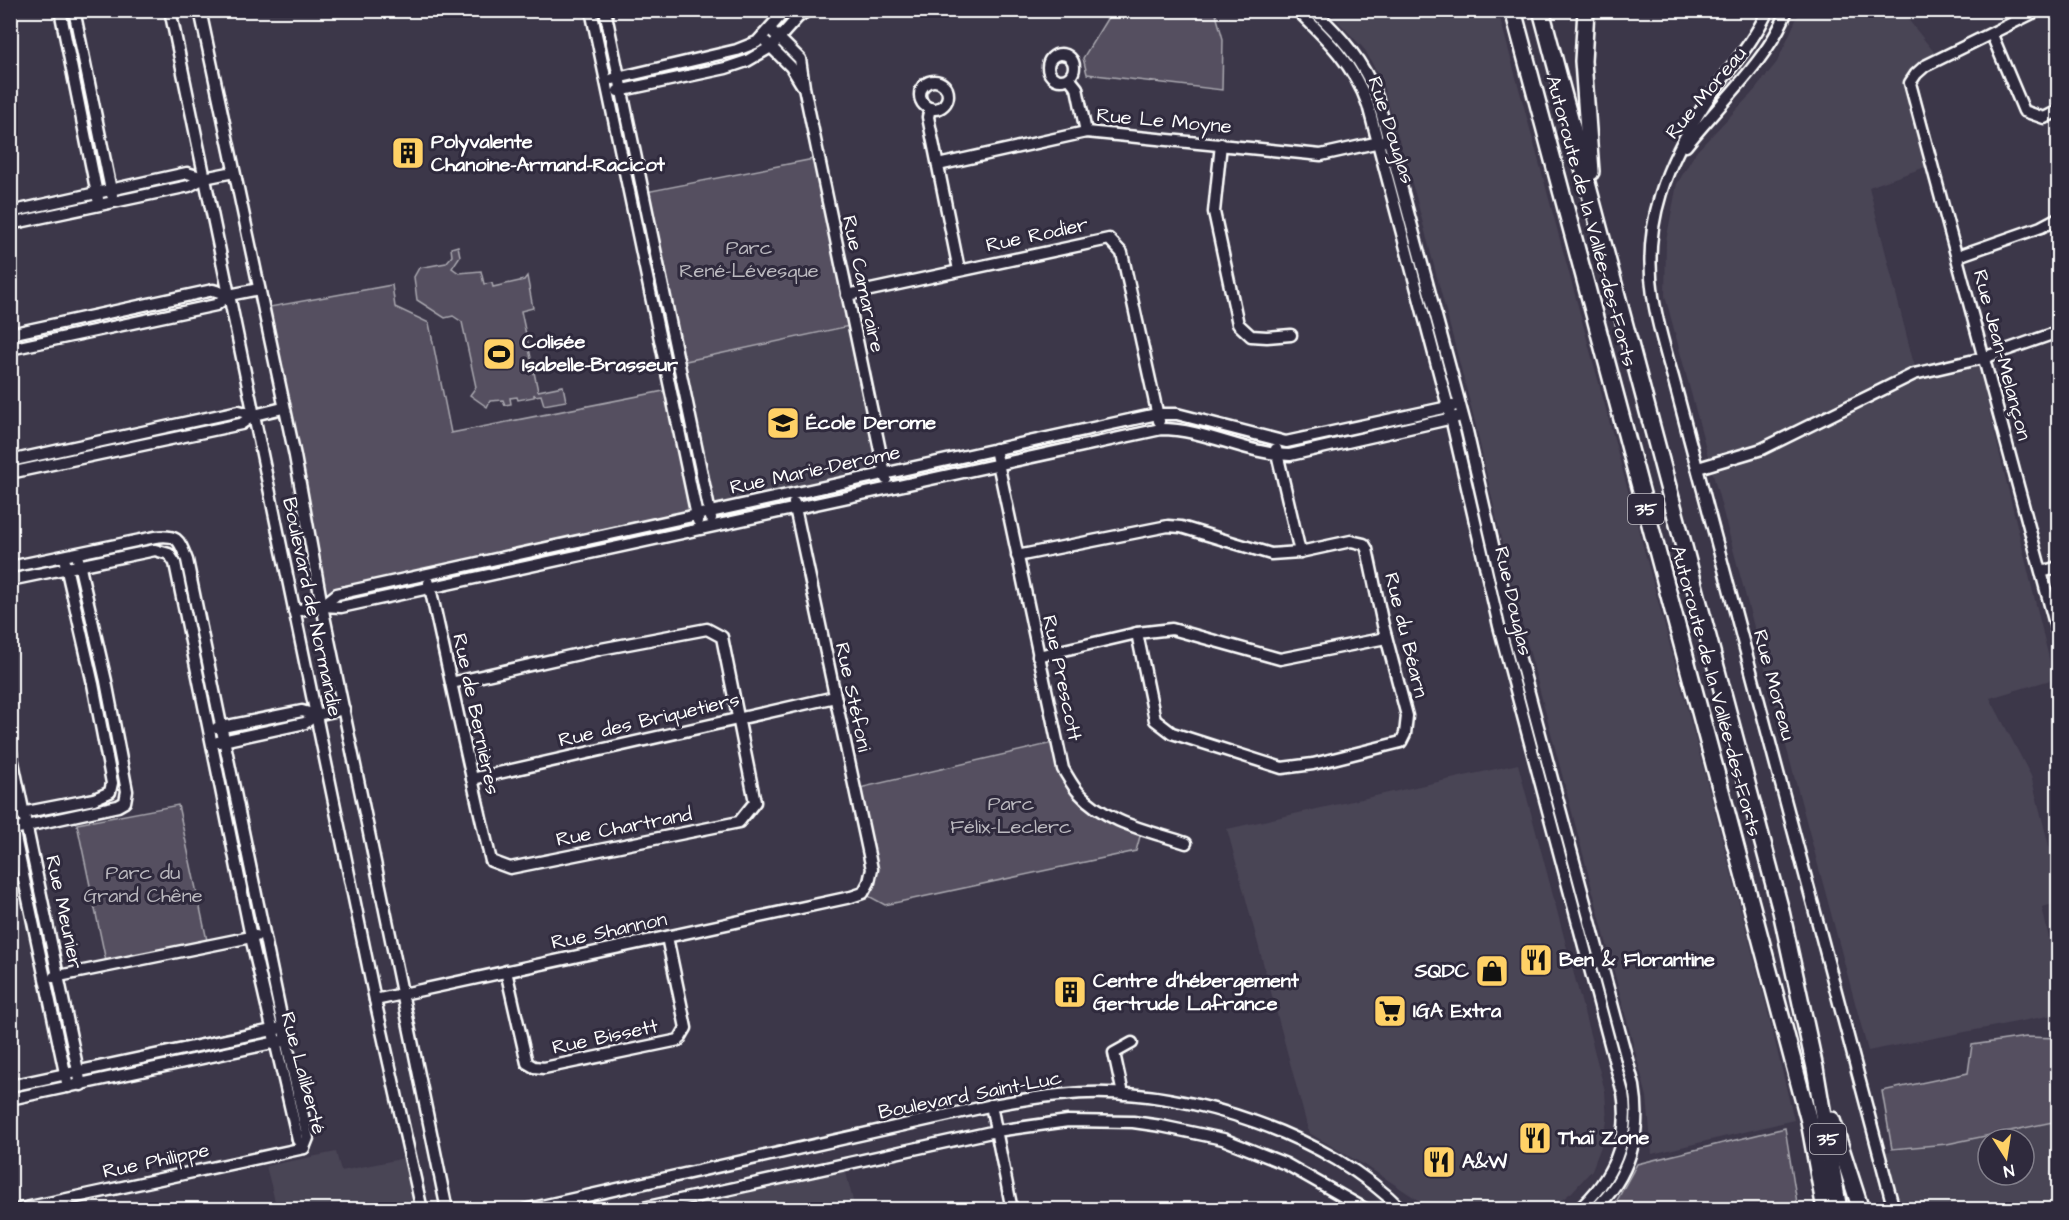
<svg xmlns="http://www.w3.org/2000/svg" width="2069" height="1220" font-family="'Architects Daughter',sans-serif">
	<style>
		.built { fill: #494455; fill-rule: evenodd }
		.green { fill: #555060; stroke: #aaa8b0; stroke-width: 1.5 }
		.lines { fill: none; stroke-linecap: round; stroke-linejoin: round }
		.minor-casing { stroke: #fff; stroke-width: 15 }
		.highway-casing { stroke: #fff; stroke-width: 20 }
		.minor { stroke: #2f2a3d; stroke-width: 10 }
		.highway { stroke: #2f2a3d; stroke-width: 15 }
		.labels { text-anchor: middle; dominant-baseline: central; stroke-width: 6; stroke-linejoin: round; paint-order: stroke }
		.shield { fill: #2f2a3d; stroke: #c1bfc5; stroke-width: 1.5 }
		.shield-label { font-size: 18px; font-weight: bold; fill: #fff }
		.street-label { font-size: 20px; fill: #fff; stroke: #2f2a3d }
		.poi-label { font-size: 20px; font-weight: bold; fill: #fff; stroke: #2f2a3d; text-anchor: start }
		.park-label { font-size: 20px; fill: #bbb9bf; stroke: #2f2a3d }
	</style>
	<rect width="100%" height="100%" fill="#3c3749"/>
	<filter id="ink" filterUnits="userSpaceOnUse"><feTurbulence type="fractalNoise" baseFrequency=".0167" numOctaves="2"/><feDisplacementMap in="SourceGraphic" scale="12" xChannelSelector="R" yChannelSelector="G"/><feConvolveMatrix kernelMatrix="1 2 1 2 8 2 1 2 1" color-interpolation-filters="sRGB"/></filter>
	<g filter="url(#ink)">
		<g class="built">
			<polygon points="1328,11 1498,11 1700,756 1765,1000 1794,1120 1652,1154 1647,1097 1635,1051 1508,570 1475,422 1416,197 1382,82 1365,50"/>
			<polygon points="1800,11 1907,11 1903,13 1938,57 1910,82 1934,164 1869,187 1912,357 1918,375 1978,364 2054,679 1990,698 2031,776 2058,881 2058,903 2042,907 2058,979 2058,1014 1868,1051 1665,296 1666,241 1677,184 1696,152 1754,91 1777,62"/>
			<polygon points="854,325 885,473 710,512 681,362"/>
			<polygon points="1518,764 1605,1091 1607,1121 1603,1141 1592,1170 1572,1192 1550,1209 1428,1209 1415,1198 1371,1169 1309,1133 1227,829"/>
			<path d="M2058 1109V1209H1901L1886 1152 2025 1125ZM1988 1139H2024V1175H1988Z"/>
			<polygon points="336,1152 341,1171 410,1157 422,1209 277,1209 266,1166"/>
			<polygon points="844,1164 855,1209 636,1210"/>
		</g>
		<g class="green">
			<polygon points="1123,11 1215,11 1223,39 1222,90 1087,74 1083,58 1110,14"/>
			<polygon points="819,158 854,325 681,362 646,192"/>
			<polygon points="458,246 460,256 452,268 459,273 481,271 484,284 492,283 493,287 524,280 527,276 533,308 521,311 538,391 563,386 566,401 544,405 541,395 535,396 534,394 534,397 518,400 517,397 510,398 511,404 505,405 503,400 490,401 487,407 470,395 476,387 462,322 453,316 445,318 417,300 414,277 419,268 446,263 452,256 451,248"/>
			<polygon points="392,285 395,307 429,323 451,433 674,389 701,522 431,588 324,609 264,308"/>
			<polygon points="1057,742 1078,793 1142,829 1136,851 885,905 863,893 869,882 855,789"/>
			<polygon points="178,805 208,945 107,966 77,824"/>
			<polygon points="2026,1037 2058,1038 2058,1121 1947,1144 1892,1149 1882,1091 1968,1073 1972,1045"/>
			<polygon points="1785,1128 1798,1209 1608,1209 1616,1202 1637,1164"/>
		</g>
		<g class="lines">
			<defs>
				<g id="minor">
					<polyline points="60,10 98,199"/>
					<polyline points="74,10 112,195"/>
					<polyline points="170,10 375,1000 422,1210"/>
					<polyline points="200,10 295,456 322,606 447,1210"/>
					<polyline points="591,10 698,521"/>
					<polyline points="605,10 711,518"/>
					<path d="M1297 10C1327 39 1354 65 1368 105L1451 418 1499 626 1623 1093C1631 1139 1612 1180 1578 1210"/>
					<path d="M1313 10C1341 36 1363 61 1377 97L1467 431 1513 633 1634 1086C1642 1133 1630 1177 1594 1210"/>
					<path d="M1768 10C1753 44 1727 71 1706 102 1667 162 1642 222 1653 296 1657 324 1666 353 1674 381L1894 1210"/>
					<polyline points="2039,10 1925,66 1916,74 1910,83 2058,635"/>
					<polyline points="770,29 800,59 804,87 886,479"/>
					<polyline points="1992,35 2024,111 2044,118 2058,111"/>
					<polyline points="766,42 791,67 802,85"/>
					<circle cx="1061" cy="67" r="13"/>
					<polyline points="1069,78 1077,88 1086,132"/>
					<polyline points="613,79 737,50 757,42 786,10"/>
					<circle cx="934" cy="95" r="14"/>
					<polyline points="618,91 726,68 747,61 771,47 798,17 808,10"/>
					<polyline points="930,108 928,117 959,270"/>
					<polyline points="1221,144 1214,212 1238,324 1251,336 1267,337 1291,335"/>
					<path d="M1686 146C1717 106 1771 57 1787 10"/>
					<polyline points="938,165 1086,132 1321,155 1384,141"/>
					<polyline points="10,212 187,173 204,178"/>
					<polyline points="10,224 189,186 204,178 234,172"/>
					<polyline points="1958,256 2041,227 2058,218"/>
					<polyline points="847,295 1109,239 1122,253 1159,421"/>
					<polyline points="10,334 213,290 229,295 259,289"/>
					<polyline points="10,349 216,305 229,295"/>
					<path d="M995 449 1063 769C1068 777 1073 787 1079 793 1106 823 1150 831 1186 843"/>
					<polyline points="1276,449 1300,552"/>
					<polyline points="10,461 239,411 254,415"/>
					<polyline points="1698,468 1762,449 1914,374 1983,358 2058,332"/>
					<polyline points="10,473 241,424 254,415 283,408"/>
					<polyline points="1017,556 1168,526 1181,527 1271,554 1300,552 1351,541 1364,544 1367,549 1383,625 1407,716 1405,734 1401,742 1313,764 1282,768 1172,733 1155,720 1137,633"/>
					<path d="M10 567 155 537C178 534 179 540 187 560L286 1040 308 1138 304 1148 298 1140 251 937 175 563 169 554 155 550 10 580"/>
					<polyline points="2042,572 2058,567"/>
					<path d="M429 583C450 676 469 769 491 861L510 868 739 822 755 802 722 637 707 629 601 649 451 683"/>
					<polyline points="322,606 337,594 1157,414 1177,414 1286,442 1453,406"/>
					<path d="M294 611 322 606 341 607 1161 429C1206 429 1245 454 1290 455L1457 417"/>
					<polyline points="1038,656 1137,633 1172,629 1280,659 1386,638"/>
					<polyline points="217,728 302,711 316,715"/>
					<polyline points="218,742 305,723 316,715 344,709"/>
					<polyline points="10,748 81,1085"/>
					<polyline points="472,779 835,697"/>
					<polyline points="11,815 94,799 110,792 112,783 93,684 65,562"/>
					<polyline points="12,823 68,1087"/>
					<polyline points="13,829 118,806 125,802 127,791 106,681 78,559"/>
					<polyline points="506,971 527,1063 534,1067 544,1068 679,1040 686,1028 667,937"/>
					<polyline points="54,977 256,936"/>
					<polyline points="375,1000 851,897 863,893 869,882 872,869 794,503"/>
					<polyline points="10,1086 277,1029"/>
					<polyline points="1123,1094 1114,1053 1132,1043"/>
					<polyline points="10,1099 282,1041"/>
					<polyline points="991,1105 1012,1210"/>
					<polyline points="16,1210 304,1148"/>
					<path d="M524 1210 993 1105C1025 1099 1056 1094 1088 1093 1191 1090 1329 1135 1402 1210"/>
					<polyline points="634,1210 996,1131 1068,1121 1133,1122 1161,1126 1223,1139 1286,1164 1367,1210"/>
				</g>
				<g id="highway">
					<polyline points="1513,10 1809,1121 1825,1210"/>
					<polyline points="1541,10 1781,911 1815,1068 1839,1210"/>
					<polyline points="1586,10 1583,61 1591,172"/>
					<polyline points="1832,1120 1861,1210"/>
				</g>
			</defs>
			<use href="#minor" class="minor-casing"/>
			<use href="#highway" class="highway-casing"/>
			<use href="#minor" class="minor"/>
			<use href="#highway" class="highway"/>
		</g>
	</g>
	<defs>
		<symbol id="building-square" viewBox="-11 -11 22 22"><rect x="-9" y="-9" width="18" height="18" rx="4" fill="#ffd166" stroke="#2f2a3d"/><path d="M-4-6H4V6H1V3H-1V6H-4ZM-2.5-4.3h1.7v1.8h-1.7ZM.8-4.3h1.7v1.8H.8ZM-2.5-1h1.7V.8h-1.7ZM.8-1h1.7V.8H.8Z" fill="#111"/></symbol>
		<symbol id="stadium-square" viewBox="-11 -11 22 22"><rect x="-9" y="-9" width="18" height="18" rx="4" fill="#ffd166" stroke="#2f2a3d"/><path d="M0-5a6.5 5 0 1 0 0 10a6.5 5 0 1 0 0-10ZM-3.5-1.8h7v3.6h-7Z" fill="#111"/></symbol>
		<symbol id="school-square" viewBox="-11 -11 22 22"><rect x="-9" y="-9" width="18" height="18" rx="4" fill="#ffd166" stroke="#2f2a3d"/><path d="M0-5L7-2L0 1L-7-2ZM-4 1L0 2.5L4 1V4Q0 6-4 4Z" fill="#111"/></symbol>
		<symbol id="restaurant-square" viewBox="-11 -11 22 22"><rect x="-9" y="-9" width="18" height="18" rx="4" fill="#ffd166" stroke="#2f2a3d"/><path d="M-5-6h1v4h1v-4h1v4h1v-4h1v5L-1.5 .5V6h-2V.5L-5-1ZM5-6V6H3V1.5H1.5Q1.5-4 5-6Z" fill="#111"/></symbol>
		<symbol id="shop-square" viewBox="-11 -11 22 22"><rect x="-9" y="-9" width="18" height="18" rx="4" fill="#ffd166" stroke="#2f2a3d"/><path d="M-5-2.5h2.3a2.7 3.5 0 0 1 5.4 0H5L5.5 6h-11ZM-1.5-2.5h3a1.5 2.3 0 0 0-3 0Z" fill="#111"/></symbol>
		<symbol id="supermarket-square" viewBox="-11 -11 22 22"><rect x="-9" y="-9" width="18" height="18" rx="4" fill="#ffd166" stroke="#2f2a3d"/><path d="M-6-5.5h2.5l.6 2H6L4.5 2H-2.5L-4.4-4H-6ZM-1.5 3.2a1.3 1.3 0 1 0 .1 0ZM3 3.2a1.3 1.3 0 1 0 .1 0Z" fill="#111"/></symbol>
	</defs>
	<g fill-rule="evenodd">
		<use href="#building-square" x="389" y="134" width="38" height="38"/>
		<use href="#stadium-square" x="480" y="335" width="38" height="38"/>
		<use href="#school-square" x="764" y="404" width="38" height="38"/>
		<use href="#restaurant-square" x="1517" y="941" width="38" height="38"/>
		<use href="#shop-square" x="1473" y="952" width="38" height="38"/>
		<use href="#building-square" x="1051" y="973" width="38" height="38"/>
		<use href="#supermarket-square" x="1371" y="992" width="38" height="38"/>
		<use href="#restaurant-square" x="1516" y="1119" width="38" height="38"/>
		<use href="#restaurant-square" x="1420" y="1143" width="38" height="38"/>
	</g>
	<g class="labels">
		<g class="shield">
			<rect x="1628" y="494" width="36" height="30" rx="4.5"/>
			<rect x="1810" y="1124" width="36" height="30" rx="4.5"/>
		</g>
		<g class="shield-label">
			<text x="1646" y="509">35</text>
			<text x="1828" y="1139">35</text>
		</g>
		<g class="street-label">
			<text transform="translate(1706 93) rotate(-50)">Rue Moreau</text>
			<text transform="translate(1164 121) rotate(5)">Rue Le Moyne</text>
			<text transform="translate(1391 130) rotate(72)">Rue Douglas</text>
			<text transform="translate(1591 221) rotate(75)">Autoroute de la Vallée-des-Forts</text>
			<text transform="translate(1037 235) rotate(-12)">Rue Rodier</text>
			<text transform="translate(863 284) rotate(78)">Rue Camaraire</text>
			<text transform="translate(2002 355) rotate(75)">Rue Jean-Melançon</text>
			<text transform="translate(815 470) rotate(-12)">Rue Marie-Derome</text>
			<text transform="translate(1513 601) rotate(77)">Rue Douglas</text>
			<text transform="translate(312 607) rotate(78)">Boulevard de Normandie</text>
			<text transform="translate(1406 635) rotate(76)">Rue du Béarn</text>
			<text transform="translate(1062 678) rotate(78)">Rue Prescott</text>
			<text transform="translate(1774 685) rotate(75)">Rue Moreau</text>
			<text transform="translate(1716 691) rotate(75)">Autoroute de la Vallée-des-Forts</text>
			<text transform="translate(853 697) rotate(78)">Rue Stéfoni</text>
			<text transform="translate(476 714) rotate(78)">Rue de Bernières</text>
			<text transform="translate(649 720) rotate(-13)">Rue des Briquetiers</text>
			<text transform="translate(624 827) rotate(-11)">Rue Chartrand</text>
			<text transform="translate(64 912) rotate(78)">Rue Meunier</text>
			<text transform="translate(609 931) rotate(-12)">Rue Shannon</text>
			<text transform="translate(605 1037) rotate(-12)">Rue Bissett</text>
			<text transform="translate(303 1073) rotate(75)">Rue Laliberté</text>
			<text transform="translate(970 1095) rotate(-11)">Boulevard Saint-Luc</text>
			<text transform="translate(156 1161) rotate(-12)">Rue Philippe</text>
		</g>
		<g class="poi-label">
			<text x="431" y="142">Polyvalente<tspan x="431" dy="23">Chanoine-Armand-Racicot</tspan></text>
			<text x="522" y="342">Colisée<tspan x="522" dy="23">Isabelle-Brasseur</tspan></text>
			<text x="806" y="423">École Derome</text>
			<text x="1559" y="960">Ben &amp; Florantine</text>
			<text x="1469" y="971" text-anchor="end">SQDC</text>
			<text x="1093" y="981">Centre d'hébergement<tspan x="1093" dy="23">Gertrude Lafrance</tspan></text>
			<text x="1413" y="1011">IGA Extra</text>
			<text x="1558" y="1138">Thaï Zone</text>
			<text x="1462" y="1162">A&amp;W</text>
		</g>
		<g class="park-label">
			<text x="749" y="248">Parc<tspan x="749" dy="23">René-Lévesque</tspan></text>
			<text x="1011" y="804">Parc<tspan x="1011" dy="23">Félix-Leclerc</tspan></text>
			<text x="143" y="873">Parc du<tspan x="143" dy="23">Grand Chêne</tspan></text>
		</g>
	</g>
	<rect width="2069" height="1220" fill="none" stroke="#2f2a3d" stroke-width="36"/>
	<rect x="18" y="18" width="2033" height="1184" fill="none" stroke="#fff" stroke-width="2" filter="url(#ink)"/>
	<g transform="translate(2006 1157) rotate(168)"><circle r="28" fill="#2f2a3d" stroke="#827f8b" stroke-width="1.5"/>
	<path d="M0-4.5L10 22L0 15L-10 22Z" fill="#ffd166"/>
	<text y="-9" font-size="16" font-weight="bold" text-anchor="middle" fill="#ffffff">N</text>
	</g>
</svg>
